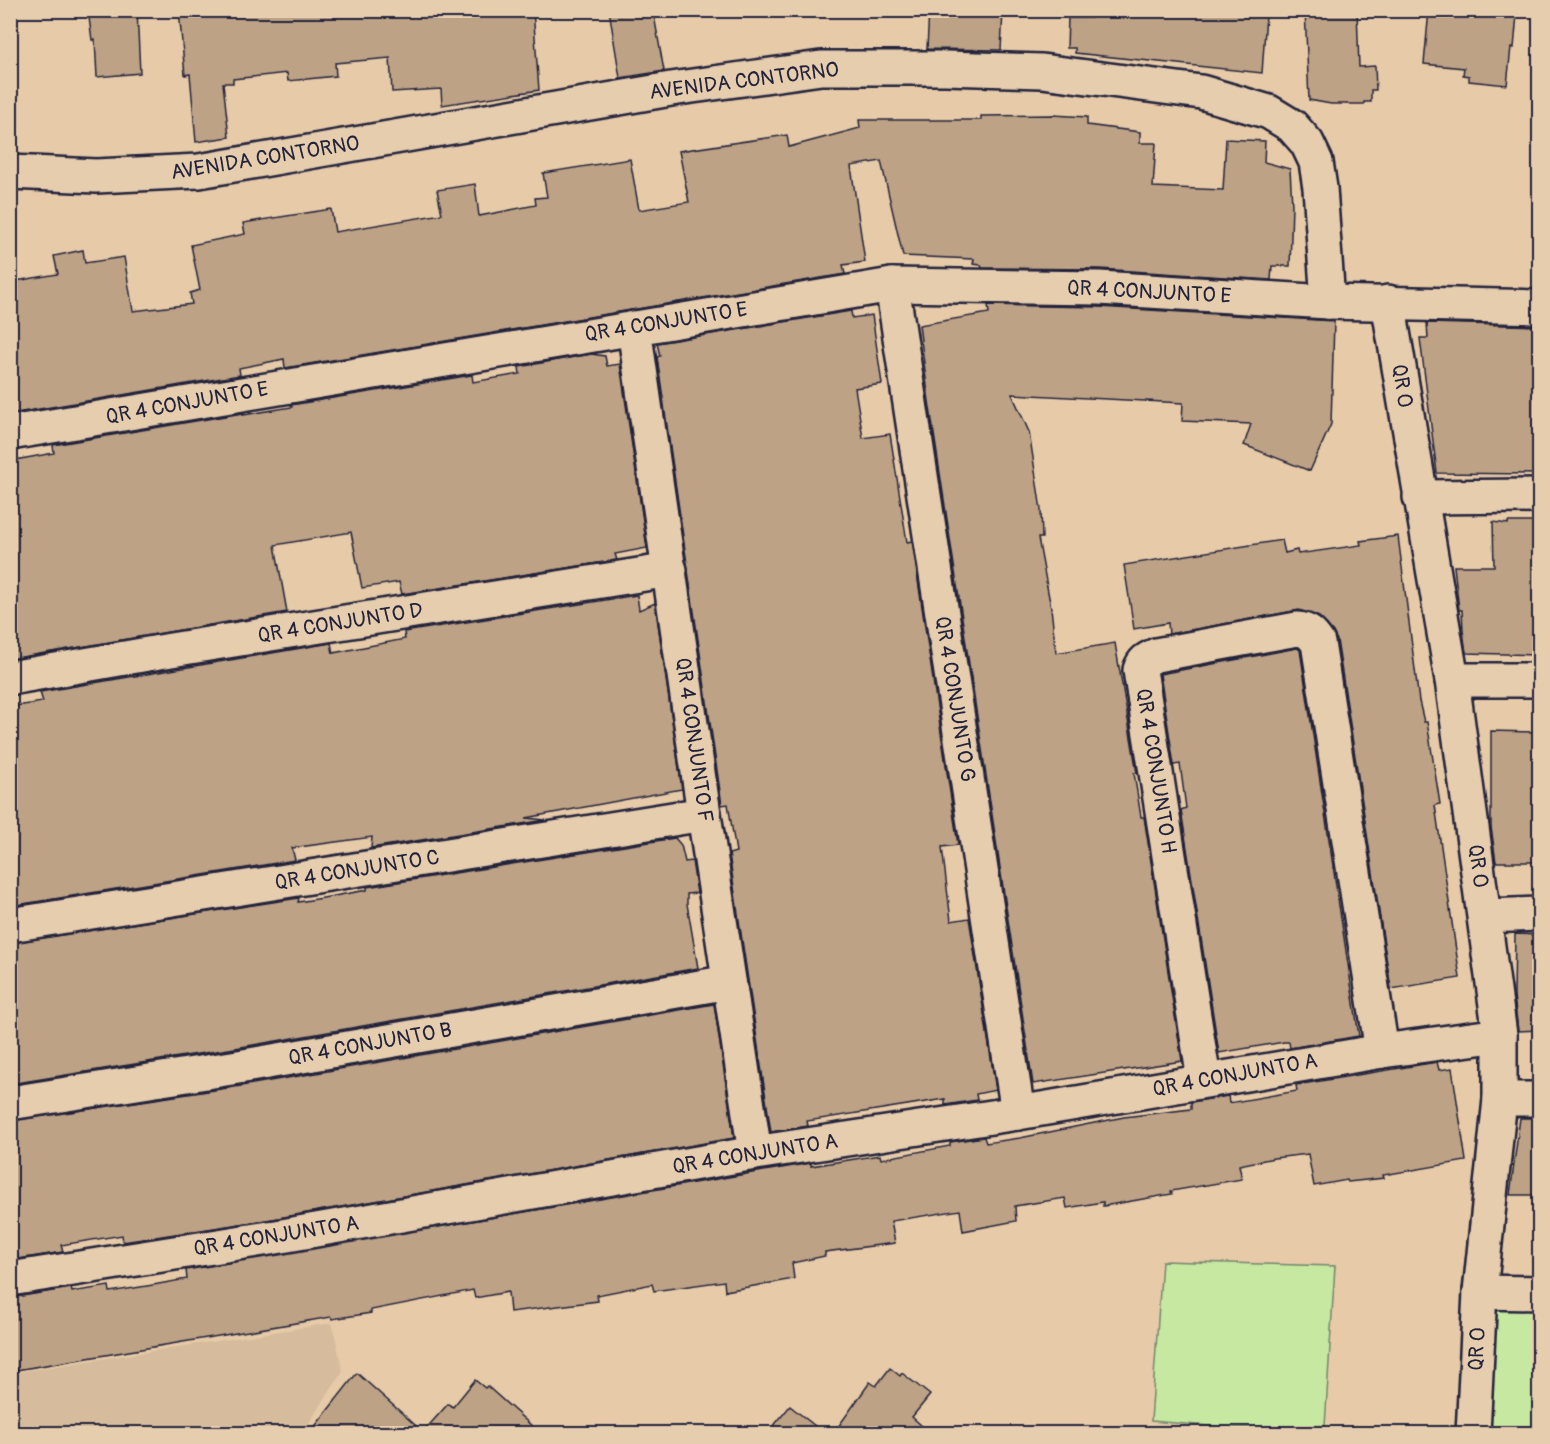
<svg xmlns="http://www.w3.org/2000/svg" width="1550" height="1444" font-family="Pangolin,sans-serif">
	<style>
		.built { fill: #d6bc9c }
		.green { fill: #c6e8a1; stroke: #74856e; stroke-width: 1.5 }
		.building { fill: #bda285; stroke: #22223b; stroke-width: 1.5 }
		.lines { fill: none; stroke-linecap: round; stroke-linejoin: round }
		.minor-casing { stroke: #22223b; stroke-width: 38 }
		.minor { stroke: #e6cdae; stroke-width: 33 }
		.labels { text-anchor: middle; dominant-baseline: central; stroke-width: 5; stroke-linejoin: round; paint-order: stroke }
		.street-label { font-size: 21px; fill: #22223b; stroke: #e6cdae }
	</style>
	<rect width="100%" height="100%" fill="#e7cba8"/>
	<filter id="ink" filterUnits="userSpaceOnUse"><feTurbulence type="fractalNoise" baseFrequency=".0167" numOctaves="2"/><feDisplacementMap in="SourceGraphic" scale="12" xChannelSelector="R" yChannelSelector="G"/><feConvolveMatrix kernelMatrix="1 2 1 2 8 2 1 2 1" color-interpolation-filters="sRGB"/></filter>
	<g filter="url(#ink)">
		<polygon class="built" points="332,1323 343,1372 302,1433 11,1433 11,1373"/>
		<g class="green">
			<polygon points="1162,1261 1335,1266 1325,1426 1233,1428 1151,1421"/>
			<polygon points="1539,1308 1539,1433 1485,1434 1487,1311"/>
		</g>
		<g class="building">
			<polygon points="88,10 137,10 140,73 97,77 95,39 92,40"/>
			<polygon points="179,10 533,10 539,90 442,105 441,89 392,92 390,58 335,63 336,76 288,81 287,73 233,79 233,83 223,83 229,137 196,142 190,74 185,75"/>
			<polygon points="609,10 653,10 664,71 620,78"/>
			<polygon points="929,10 1003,10 1001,50 927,49"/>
			<polygon points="1100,10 1207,10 1266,15 1262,73 1075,53 1075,48 1067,48 1068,18 1091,18 1091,12 1100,13"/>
			<polygon points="1305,10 1357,10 1359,67 1375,66 1376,90 1371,90 1371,102 1364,102 1364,104 1331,104 1309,100"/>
			<polygon points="1429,10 1479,10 1517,14 1514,48 1511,47 1507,85 1469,81 1469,76 1463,75 1464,68 1424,64"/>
			<polygon points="1053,115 1087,117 1087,125 1140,132 1140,143 1156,143 1153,187 1223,190 1226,139 1265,141 1264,162 1290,169 1292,206 1290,266 1272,266 1271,280 1100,269 982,268 981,265 973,264 974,259 903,256 881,161 851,166 865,262 843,265 845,274 285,368 284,359 239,368 240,375 10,414 10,282 58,274 54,256 83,250 85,263 124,257 133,311 192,304 190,293 200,290 191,245 245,234 243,223 331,209 335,232 442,214 437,190 475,184 479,216 536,205 535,198 547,197 543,173 630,159 639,210 689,202 679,151 787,135 789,147 860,128 859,120 981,120 981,116"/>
			<polygon points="988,305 1098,307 1334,321 1331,424 1310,471 1244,445 1251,424 1182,421 1183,403 1012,394 1029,432 1041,510 1042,538 1038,538 1051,608 1056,653 1115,643 1137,773 1134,773 1141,817 1144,817 1182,1061 1033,1084 929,401 919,325 989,313"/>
			<polygon points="851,311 852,318 872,315 882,384 855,388 863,438 890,434 907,542 912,541 958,845 942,847 951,921 969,918 996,1090 976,1094 977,1100 945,1105 945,1099 807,1121 808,1126 771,1132 729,854 736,852 728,804 722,805 657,357 660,356 657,343"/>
			<polygon points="1427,323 1539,326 1539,474 1437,473 1420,338 1428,338"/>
			<polygon points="591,354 605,356 607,366 620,364 647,548 615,554 617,560 402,594 399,582 362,588 351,532 275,545 287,612 10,659 10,461 54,453 53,445 243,413 243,415 292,407 291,405 472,375 473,382 520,374 519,367"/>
			<polygon points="1493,522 1508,524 1508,522 1539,522 1539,655 1466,653 1463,631 1462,610 1459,610 1454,566 1494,566"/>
			<polygon points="1398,536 1419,701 1424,722 1427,722 1440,804 1435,805 1460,978 1391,989 1337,640 1333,632 1319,617 1299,610 1169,634 1168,623 1134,629 1124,565 1282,540 1285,553 1297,550 1298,554 1361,545 1360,541"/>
			<polygon points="637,595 639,610 655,603 682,789 526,818 546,820 371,848 372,837 292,848 295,860 10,906 10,751 15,750 10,727 10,707 43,702 40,692 331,643 333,653 405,639 404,632"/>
			<polygon points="1297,648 1300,650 1359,1036 1290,1048 1289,1042 1284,1042 1219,1053 1181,810 1186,808 1180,764 1174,765 1160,674"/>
			<polygon points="1491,731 1535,732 1535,734 1539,734 1539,862 1496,862 1491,827"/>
			<polygon points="675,838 681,845 685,862 692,861 697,893 687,894 687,904 698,968 235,1048 10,1084 10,943 299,898 298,902 323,898 367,890 367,887"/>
			<polygon points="1515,934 1539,935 1539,1030 1518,1031 1514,995"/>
			<polygon points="714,1004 734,1138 273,1219 123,1242 122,1235 61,1245 63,1252 18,1259 17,1252 10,1253 10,1121 241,1086"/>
			<polygon points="1437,1062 1439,1070 1452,1068 1466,1161 1383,1175 1384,1178 1348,1182 1347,1180 1314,1186 1308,1154 1274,1158 1239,1165 1242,1179 1171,1191 1172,1194 1103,1206 1103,1202 1067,1208 1065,1198 1015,1206 1016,1221 963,1231 960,1210 891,1221 895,1243 825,1252 825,1256 792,1263 794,1279 725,1291 724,1281 654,1291 652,1284 597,1295 598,1301 510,1312 508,1292 475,1298 473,1290 371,1310 371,1313 332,1319 331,1317 10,1371 10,1298 71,1288 72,1292 109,1286 110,1292 153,1285 187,1279 186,1270 758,1172 811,1163 811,1166 880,1155 881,1159 950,1146 950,1142 984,1137 986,1143 1020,1138 1124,1117 1191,1109 1191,1102 1228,1096 1229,1103 1297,1091 1296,1085"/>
			<polygon points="1520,1118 1539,1118 1539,1195 1510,1195"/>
			<polygon points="890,1368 900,1376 902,1373 930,1395 912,1417 931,1434 833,1434 870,1382 876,1386"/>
			<polygon points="357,1373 423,1432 448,1404 453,1407 475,1380 485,1388 487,1386 541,1434 309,1434"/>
			<polygon points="790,1406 825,1434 767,1434"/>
		</g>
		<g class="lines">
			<defs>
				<g id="minor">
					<polyline points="10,172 96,176 199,171 671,89 821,68 946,68 1042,71 1201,92 1269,112 1292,126 1307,143 1316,162 1320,188 1328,302"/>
					<polyline points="892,285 1018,1113"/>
					<polyline points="1388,302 1452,680 1500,1035 1500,1099 1480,1292 1473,1434"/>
					<polyline points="634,328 704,814 755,1153"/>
					<polyline points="10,433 892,285 1099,288 1328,302 1540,307"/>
					<polyline points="1420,497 1540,496"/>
					<polyline points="10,678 171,650 670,570"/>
					<polyline points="1452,680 1540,680"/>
					<polyline points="1485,916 1540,914"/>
					<polyline points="10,925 704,814"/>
					<path d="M1204 1080 1140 670C1143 661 1147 659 1156 655L1297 629C1308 630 1312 634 1318 643L1382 1051"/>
					<polyline points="1500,1099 1540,1099"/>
					<polyline points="10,1103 238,1067 729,982"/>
					<polyline points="10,1279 276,1237 755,1153 1018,1113 1382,1051 1500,1035"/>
					<polyline points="1480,1292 1540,1293"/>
				</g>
			</defs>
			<use href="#minor" class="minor-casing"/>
			<use href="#minor" class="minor"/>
		</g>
	</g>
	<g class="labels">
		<g class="street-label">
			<text transform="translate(744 81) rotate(-7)">AVENIDA CONTORNO</text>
			<text transform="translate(265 158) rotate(-9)">AVENIDA CONTORNO</text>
			<text transform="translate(1149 292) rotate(3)">QR 4 CONJUNTO E</text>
			<text transform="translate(666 322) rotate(-9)">QR 4 CONJUNTO E</text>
			<text transform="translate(1402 386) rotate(81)">QR 0</text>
			<text transform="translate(187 403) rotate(-10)">QR 4 CONJUNTO E</text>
			<text transform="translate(340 623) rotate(-9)">QR 4 CONJUNTO D</text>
			<text transform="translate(955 699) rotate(81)">QR 4 CONJUNTO G</text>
			<text transform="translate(694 740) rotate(82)">QR 4 CONJUNTO F</text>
			<text transform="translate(1156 771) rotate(81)">QR 4 CONJUNTO H</text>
			<text transform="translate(1478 866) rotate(82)">QR 0</text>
			<text transform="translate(357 870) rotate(-9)">QR 4 CONJUNTO C</text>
			<text transform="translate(370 1044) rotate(-10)">QR 4 CONJUNTO B</text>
			<text transform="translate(1235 1075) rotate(-10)">QR 4 CONJUNTO A</text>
			<text transform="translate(755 1154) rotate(-9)">QR 4 CONJUNTO A</text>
			<text transform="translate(276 1236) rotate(-9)">QR 4 CONJUNTO A</text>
			<text transform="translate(1477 1349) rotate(-87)">QR 0</text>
		</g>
	</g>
	<rect width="1550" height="1444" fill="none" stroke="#e6cdae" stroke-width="36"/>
	<rect x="18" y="18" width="1514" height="1408" fill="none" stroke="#22223b" stroke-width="2" filter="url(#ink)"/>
</svg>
